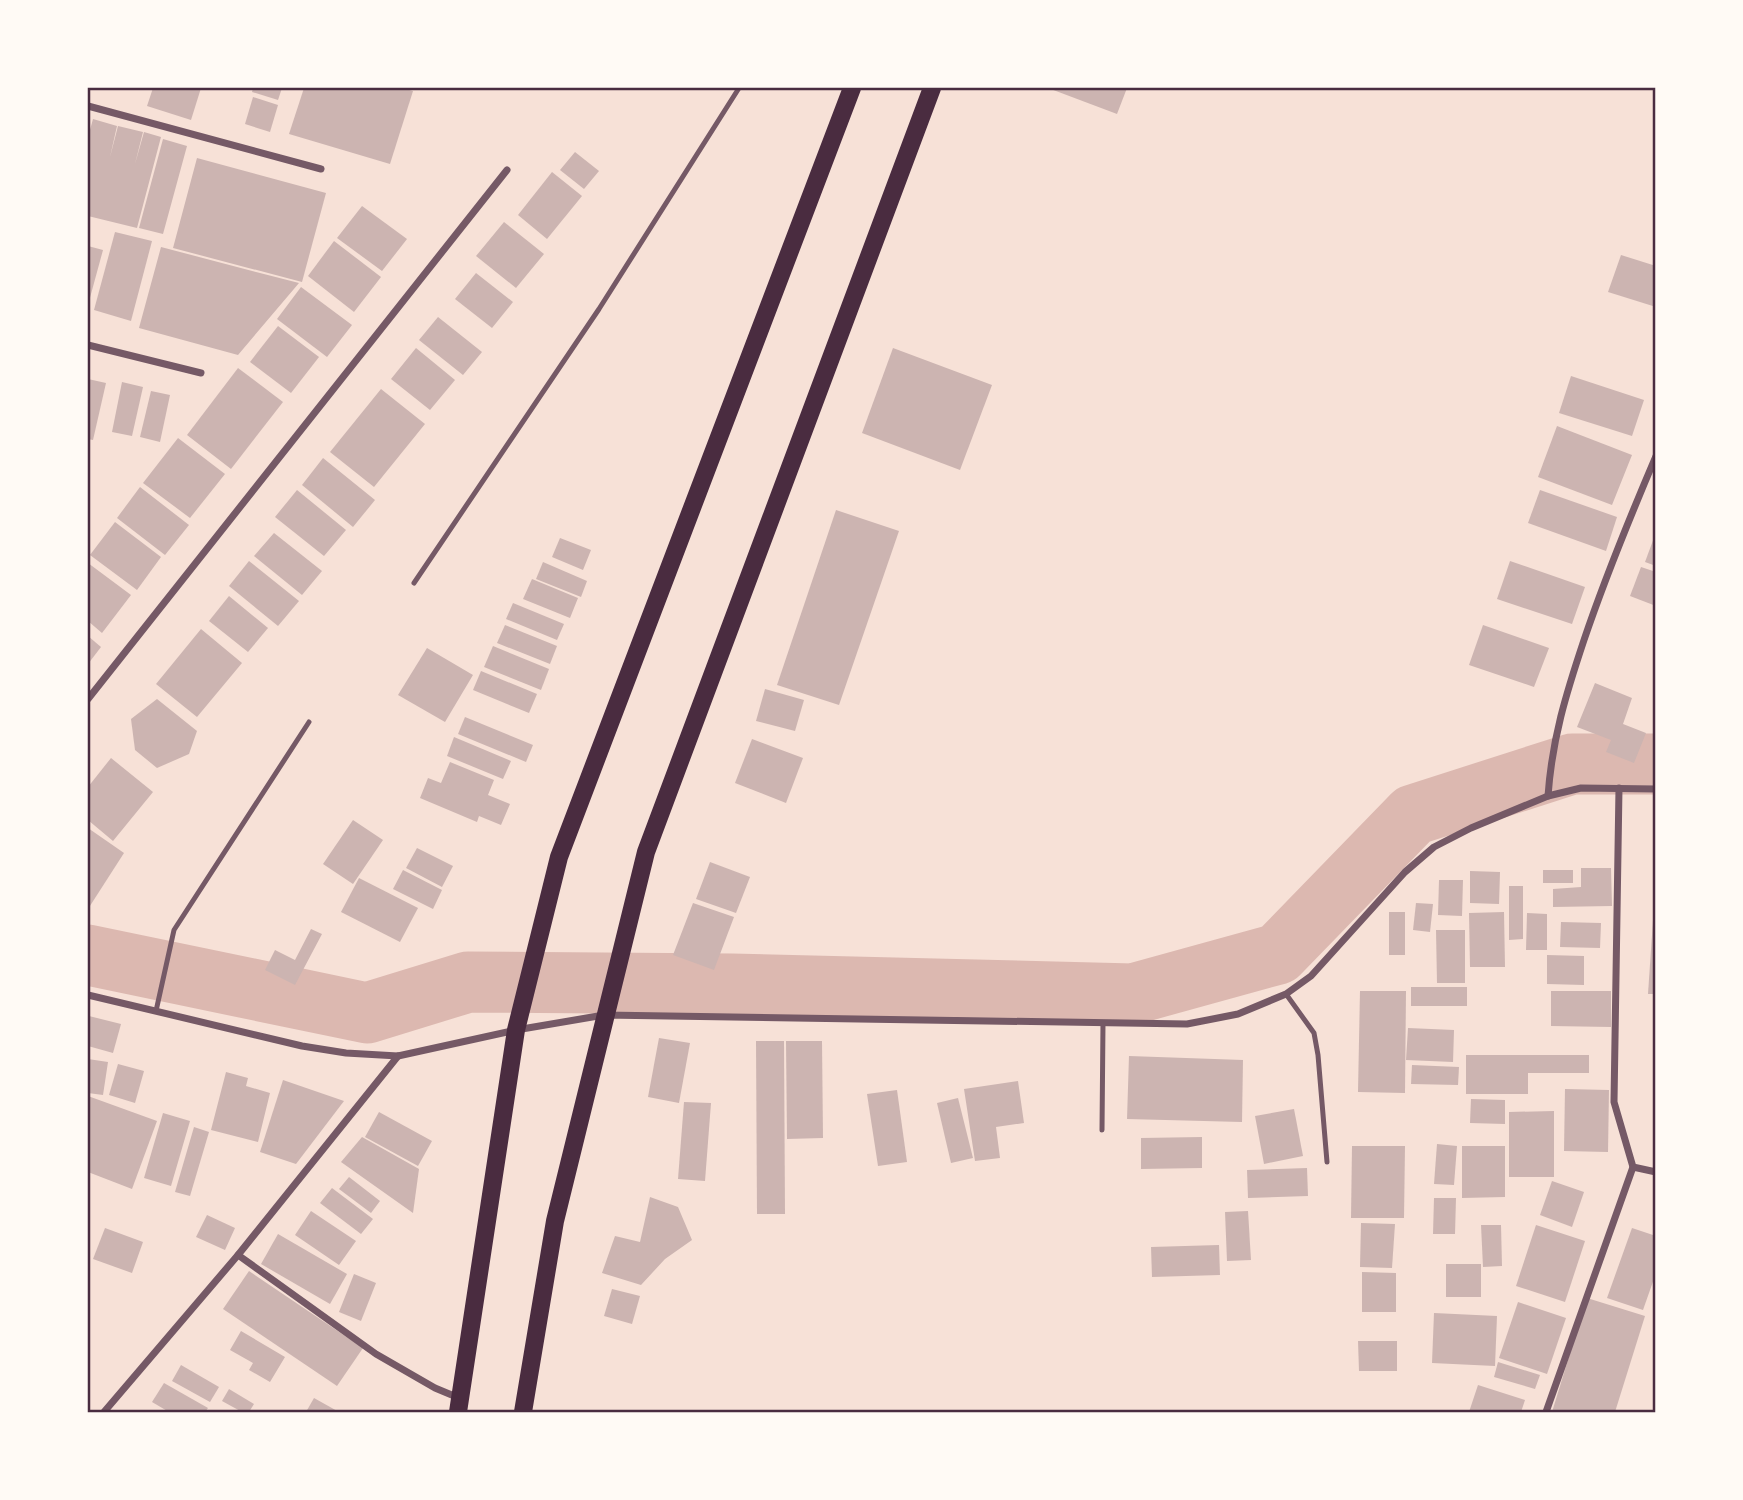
<svg xmlns="http://www.w3.org/2000/svg" width="1743" height="1500" font-family="'Times New Roman',serif">
	<style>
		.lines { fill: none; stroke-linecap: round; stroke-linejoin: round }
		.river { stroke: #dcb8b0; stroke-width: 61 }
		.building { fill: #ccb4b1 }
		.service { stroke: #755966; stroke-width: 5 }
		.minor { stroke: #755966; stroke-width: 7 }
		.primary { stroke: #4a2c40; stroke-width: 18 }
		.neatline { fill: none; stroke: #4a2c40; stroke-width: 2.5 }
	</style>
	<rect width="100%" height="100%" fill="#f7e1d7"/>
	<g class="lines">
		<polyline class="river" points="88,955 367,1013 468,982 732,984 1133,994 1278,954 1413,815 1572,764 1656,764"/>
	</g>
	<g class="building">
		<polygon points="153,88 201,88 191,120 147,106"/>
		<polygon points="253,88 282,88 278,100 252,92"/>
		<polygon points="304,88 402,88 413,91 390,164 289,134"/>
		<polygon points="1048,88 1127,88 1117,114"/>
		<polygon points="253,97 278,105 270,132 245,124"/>
		<polygon points="93,119 117,126 110,157 118,126 143,132 135,164 144,132 161,137 137,228 88,216 88,137"/>
		<polygon points="163,139 187,146 163,234 139,228"/>
		<polygon points="575,152 599,171 584,189 560,170"/>
		<polygon points="197,158 326,193 302,282 173,248"/>
		<polygon points="552,172 582,196 547,239 518,215"/>
		<polygon points="362,206 407,239 382,271 337,238"/>
		<polygon points="504,222 544,254 516,288 476,256"/>
		<polygon points="115,232 152,241 131,321 94,310"/>
		<polygon points="334,241 381,277 354,312 308,276"/>
		<polygon points="88,246 103,250 88,305"/>
		<polygon points="161,247 260,273 299,283 238,355 139,328"/>
		<polygon points="1621,255 1656,266 1656,307 1608,292"/>
		<polygon points="476,273 513,302 492,328 455,299"/>
		<polygon points="301,287 352,325 327,357 277,319"/>
		<polygon points="438,317 482,352 463,375 419,340"/>
		<polygon points="278,326 319,357 291,393 250,362"/>
		<polygon points="416,348 455,380 430,410 391,379"/>
		<polygon points="893,348 992,385 960,470 862,433"/>
		<polygon points="238,368 283,402 231,469 187,435"/>
		<polygon points="1571,376 1644,400 1632,436 1559,413"/>
		<polygon points="88,379 106,383 93,440 88,439"/>
		<polygon points="122,382 143,387 132,436 112,432"/>
		<polygon points="381,389 425,424 374,487 330,452"/>
		<polygon points="151,391 170,395 160,442 140,437"/>
		<polygon points="1557,426 1632,455 1612,505 1538,477"/>
		<polygon points="178,438 225,474 190,518 143,483"/>
		<polygon points="323,458 375,500 353,527 302,485"/>
		<polygon points="140,487 189,525 165,555 117,518"/>
		<polygon points="297,490 346,530 324,556 275,517"/>
		<polygon points="1540,490 1617,517 1606,551 1528,523"/>
		<polygon points="836,510 899,531 839,705 777,685"/>
		<polygon points="115,522 161,557 137,590 90,555"/>
		<polygon points="274,533 322,571 302,595 254,556"/>
		<polygon points="1655,535 1656,535 1656,566 1645,562"/>
		<polygon points="560,538 591,550 583,570 552,557"/>
		<polygon points="249,561 299,601 278,626 229,586"/>
		<polygon points="1510,561 1585,587 1572,624 1497,599"/>
		<polygon points="543,562 587,581 581,597 536,579"/>
		<polygon points="88,563 131,595 102,633 88,621"/>
		<polygon points="1641,567 1656,572 1656,606 1630,596"/>
		<polygon points="532,579 578,598 570,618 523,599"/>
		<polygon points="229,596 268,628 248,652 209,621"/>
		<polygon points="513,603 564,624 557,640 506,619"/>
		<polygon points="505,625 557,646 550,664 497,643"/>
		<polygon points="1483,625 1549,648 1534,687 1469,665"/>
		<polygon points="201,629 242,663 197,717 156,684"/>
		<polygon points="88,636 101,647 88,664"/>
		<polygon points="493,646 549,669 541,690 484,667"/>
		<polygon points="427,648 473,675 445,722 398,695"/>
		<polygon points="481,671 537,694 529,713 473,690"/>
		<polygon points="1595,683 1632,698 1623,724 1646,733 1634,763 1606,752 1611,740 1577,727"/>
		<polygon points="765,689 804,700 795,731 756,721"/>
		<polygon points="157,699 197,731 189,754 157,768 135,750 131,719"/>
		<polygon points="465,717 533,745 526,762 458,734"/>
		<polygon points="454,737 511,761 503,779 447,756"/>
		<polygon points="752,739 803,758 786,803 735,783"/>
		<polygon points="111,758 153,792 113,841 88,820 88,787"/>
		<polygon points="450,762 494,780 488,795 510,804 501,825 479,816 477,822 420,798 428,778 441,783"/>
		<polygon points="353,820 383,840 353,884 323,864"/>
		<polygon points="88,828 124,853 88,909"/>
		<polygon points="417,848 453,866 442,887 406,868"/>
		<polygon points="710,862 750,877 736,913 696,899"/>
		<polygon points="1581,868 1611,868 1612,906 1553,907 1553,889 1581,887"/>
		<polygon points="403,870 442,890 433,909 393,889"/>
		<rect x="1543" y="870" width="30" height="13"/>
		<polygon points="1470,871 1500,872 1499,904 1470,903"/>
		<polygon points="359,878 418,908 400,942 341,912"/>
		<polygon points="1439,880 1463,880 1462,916 1438,915"/>
		<polygon points="1509,886 1523,886 1523,939 1509,940"/>
		<polygon points="693,903 734,917 714,970 673,955"/>
		<polygon points="1416,903 1433,904 1430,932 1413,930"/>
		<rect x="1389" y="912" width="16" height="43"/>
		<polygon points="1504,912 1505,967 1470,967 1469,913"/>
		<polygon points="1527,913 1547,914 1547,950 1526,950"/>
		<polygon points="1653,920 1656,920 1656,994 1648,994"/>
		<polygon points="1561,922 1601,923 1600,948 1560,947"/>
		<polygon points="311,929 322,934 295,985 265,970 275,950 295,960"/>
		<polygon points="1436,930 1465,930 1465,983 1437,983"/>
		<polygon points="1547,955 1584,956 1584,985 1547,984"/>
		<rect x="1411" y="987" width="56" height="19"/>
		<polygon points="1360,991 1406,991 1405,1093 1358,1092"/>
		<polygon points="1551,991 1611,991 1611,1027 1551,1026"/>
		<polygon points="89,1016 121,1024 113,1053 88,1046"/>
		<polygon points="1408,1028 1454,1030 1453,1062 1406,1060"/>
		<polygon points="659,1038 690,1043 679,1103 648,1097"/>
		<polygon points="756,1041 784,1041 785,1214 757,1214"/>
		<polygon points="786,1041 822,1041 823,1138 787,1139"/>
		<polygon points="1466,1055 1589,1055 1589,1073 1528,1073 1528,1094 1466,1094"/>
		<polygon points="1129,1056 1243,1060 1242,1122 1127,1119"/>
		<polygon points="88,1059 108,1062 103,1095 88,1093"/>
		<polygon points="118,1064 144,1071 135,1103 109,1095"/>
		<polygon points="1412,1065 1459,1067 1458,1085 1411,1084"/>
		<polygon points="226,1072 248,1078 246,1086 270,1093 258,1142 211,1130"/>
		<polygon points="283,1080 344,1101 296,1164 260,1152"/>
		<polygon points="1018,1081 1024,1123 996,1127 1000,1158 975,1161 964,1089"/>
		<polygon points="1565,1089 1609,1090 1608,1152 1564,1151"/>
		<polygon points="897,1090 907,1162 878,1166 867,1094"/>
		<polygon points="88,1096 157,1121 132,1189 88,1172"/>
		<polygon points="958,1098 973,1158 951,1163 937,1103"/>
		<polygon points="1471,1099 1505,1100 1505,1124 1470,1123"/>
		<polygon points="684,1102 711,1103 705,1181 678,1179"/>
		<polygon points="1294,1109 1303,1156 1264,1164 1255,1116"/>
		<polygon points="1554,1111 1554,1177 1509,1177 1509,1112"/>
		<polygon points="379,1112 432,1141 418,1166 365,1137"/>
		<polygon points="163,1113 190,1121 171,1186 144,1178"/>
		<polygon points="194,1127 209,1132 190,1196 175,1192"/>
		<polygon points="362,1137 419,1169 413,1213 341,1162"/>
		<polygon points="1202,1137 1202,1168 1141,1169 1141,1138"/>
		<polygon points="1437,1144 1457,1146 1454,1185 1434,1184"/>
		<polygon points="1352,1146 1405,1146 1404,1218 1351,1218"/>
		<polygon points="1462,1146 1505,1146 1505,1197 1462,1198"/>
		<polygon points="1307,1168 1308,1196 1248,1198 1247,1170"/>
		<polygon points="349,1177 380,1201 371,1213 339,1189"/>
		<polygon points="1552,1181 1584,1192 1572,1227 1540,1215"/>
		<polygon points="332,1188 373,1219 361,1234 320,1203"/>
		<polygon points="650,1197 678,1207 692,1240 665,1259 641,1285 602,1273 615,1236 640,1242"/>
		<polygon points="1434,1198 1456,1198 1455,1234 1433,1234"/>
		<polygon points="311,1211 356,1241 339,1265 295,1235"/>
		<polygon points="1248,1211 1251,1260 1227,1261 1225,1212"/>
		<polygon points="207,1215 235,1228 225,1250 196,1237"/>
		<polygon points="1361,1223 1395,1224 1392,1268 1360,1267"/>
		<polygon points="1481,1225 1501,1225 1502,1266 1483,1267"/>
		<polygon points="1536,1225 1585,1241 1565,1302 1516,1286"/>
		<polygon points="105,1228 143,1242 132,1273 93,1259"/>
		<polygon points="1632,1228 1656,1236 1656,1273 1643,1310 1607,1298"/>
		<polygon points="278,1234 347,1274 330,1304 261,1264"/>
		<polygon points="1219,1245 1220,1275 1152,1277 1151,1247"/>
		<rect x="1446" y="1264" width="35" height="33"/>
		<polygon points="249,1271 363,1348 337,1386 223,1309"/>
		<polygon points="1362,1272 1396,1273 1396,1312 1362,1312"/>
		<polygon points="354,1274 376,1283 361,1321 339,1312"/>
		<polygon points="612,1289 640,1296 632,1324 604,1316"/>
		<polygon points="1587,1298 1645,1316 1615,1412 1552,1412"/>
		<polygon points="1518,1302 1566,1318 1547,1374 1499,1358"/>
		<polygon points="1434,1313 1497,1316 1495,1366 1432,1363"/>
		<polygon points="241,1331 285,1357 270,1382 249,1370 253,1363 230,1350"/>
		<polygon points="1358,1341 1397,1341 1397,1371 1359,1371"/>
		<polygon points="1498,1362 1540,1375 1535,1389 1494,1377"/>
		<polygon points="181,1365 219,1387 210,1402 172,1381"/>
		<polygon points="164,1383 208,1408 205,1412 169,1412 152,1402"/>
		<polygon points="1478,1385 1525,1400 1521,1412 1469,1412"/>
		<polygon points="229,1389 254,1404 249,1412 242,1412 222,1401"/>
		<polygon points="314,1398 339,1412 306,1412"/>
	</g>
	<g class="lines">
		<g class="service">
			<polyline points="414,583 599,309 739,88"/>
			<polyline points="1286,994 1314,1033 1318,1055 1327,1162"/>
			<polyline points="156,1011 174,930 309,722"/>
			<polyline points="1102,1130 1103,1023"/>
		</g>
		<g class="minor">
			<polyline points="88,106 321,169"/>
			<polyline points="88,345 201,373"/>
			<polyline points="88,699 507,170"/>
			<polyline points="1619,788 1614,1102 1633,1167 1656,1172"/>
			<path d="M1548 796C1552 739 1566 694 1584 640 1605 578 1630 517 1656 456"/>
			<polyline points="88,995 302,1046 346,1053 398,1056 516,1030 604,1015 1187,1024 1238,1014 1286,994 1311,976 1405,872 1434,847 1471,828 1548,796 1581,788 1656,789"/>
			<polyline points="238,1255 376,1354 435,1388 459,1398"/>
			<polyline points="104,1412 238,1255 398,1056"/>
			<polyline points="1546,1412 1633,1167"/>
		</g>
		<g class="primary">
			<polyline points="458,1412 516,1030 559,857 852,88"/>
			<polyline points="523,1412 555,1221 646,852 932,88"/>
		</g>
	</g>
	<rect width="1743" height="1500" fill="none" stroke="#fffaf5" stroke-width="178"/>
	<rect x="89" y="89" width="1565" height="1322" class="neatline"/>
</svg>
